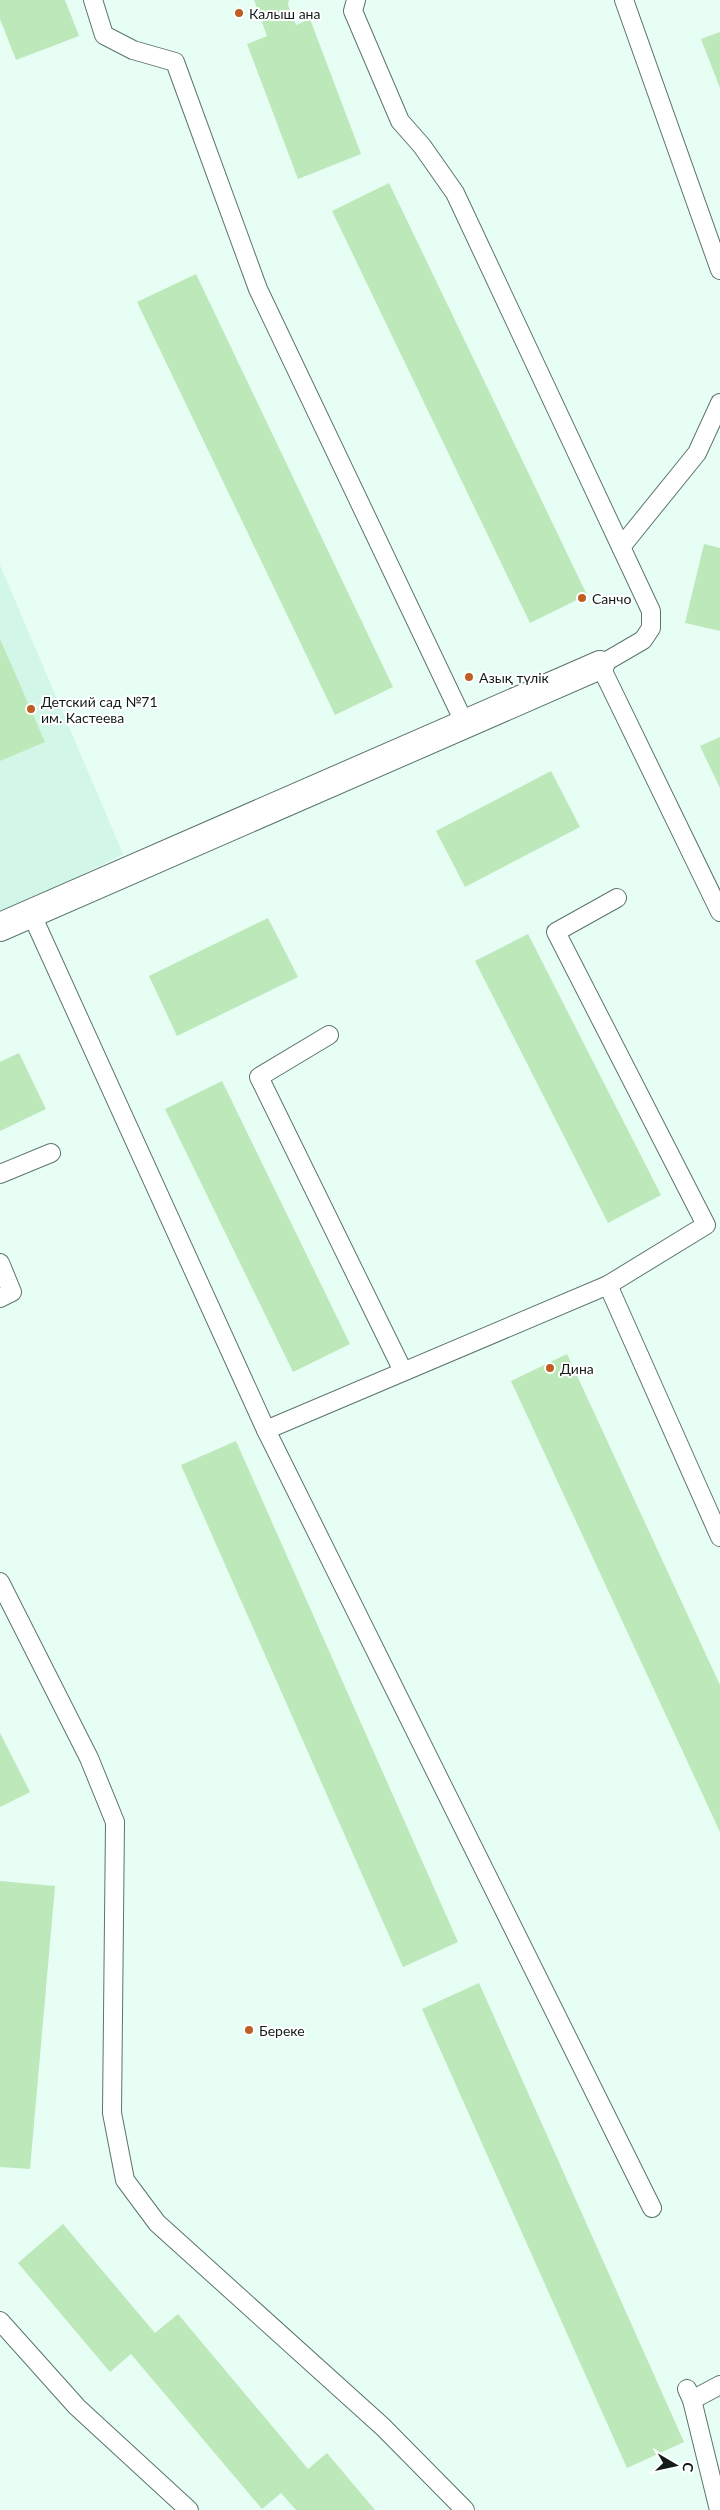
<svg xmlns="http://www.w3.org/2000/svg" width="720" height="2510" font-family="Lato,sans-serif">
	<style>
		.built { fill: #d2f7e8 }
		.building { fill: #bce8ba }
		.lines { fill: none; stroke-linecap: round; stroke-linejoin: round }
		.lane-casing { stroke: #5b756a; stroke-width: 20 }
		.street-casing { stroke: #5b756a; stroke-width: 30 }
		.lane { stroke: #fff; stroke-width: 18 }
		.street { stroke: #fff; stroke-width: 28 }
		.poi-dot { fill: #c05d23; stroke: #fff; stroke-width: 2 }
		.labels { text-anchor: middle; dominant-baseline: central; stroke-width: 4; stroke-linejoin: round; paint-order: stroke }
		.poi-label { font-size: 14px; fill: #121c18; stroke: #fff; text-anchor: start }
	</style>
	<rect width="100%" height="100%" fill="#e7fef4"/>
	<polygon class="built" points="0,565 123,854 0,916"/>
	<g class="building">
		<polygon points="0,0 65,0 79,36 16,60 0,19"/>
		<polygon points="254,0 289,0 288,5 296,25 310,19 361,154 298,179 247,44 267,36"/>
		<polygon points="720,32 720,88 701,39"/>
		<polygon points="389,183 587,595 530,623 332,211"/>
		<polygon points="196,274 393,687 335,715 137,302"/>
		<polygon points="704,544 720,548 720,631 685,623"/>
		<polygon points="0,639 45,742 0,761"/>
		<polygon points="720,737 720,788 700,746"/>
		<polygon points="551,771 580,827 465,887 436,831"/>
		<polygon points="268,918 298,977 177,1036 149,976"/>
		<polygon points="528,934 661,1195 608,1223 475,961"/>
		<polygon points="19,1053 46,1109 0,1131 0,1062"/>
		<polygon points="222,1081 350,1344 293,1372 165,1109"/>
		<polygon points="567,1354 720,1685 720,1832 511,1381"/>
		<polygon points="236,1441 458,1942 403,1967 181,1465"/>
		<polygon points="0,1733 30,1792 0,1807"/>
		<polygon points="0,1881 55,1886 30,2169 0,2167"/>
		<polygon points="479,1983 684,2442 627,2468 422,2009"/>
		<polygon points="63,2224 155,2333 178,2314 308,2469 327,2453 375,2510 296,2510 281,2493 262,2509 131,2354 110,2372 18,2263"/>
	</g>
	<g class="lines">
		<defs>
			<g id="lane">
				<polyline points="93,0 104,35 133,50 175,62 258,289 465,724"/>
				<polyline points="356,0 353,11 400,121 422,146 455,193 651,611 651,628 643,640 600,665 720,912"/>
				<polyline points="624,0 720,270"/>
				<polyline points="621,547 697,453 720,403"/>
				<polyline points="31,913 266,1430 652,2208"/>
				<polyline points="329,1035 259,1077 403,1371"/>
				<polyline points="0,1174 51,1153"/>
				<polyline points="0,1263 12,1292 0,1298"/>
				<polyline points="608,1285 720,1537"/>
				<polyline points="266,1430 608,1285 706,1225 556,932 617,898"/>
				<polyline points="0,1582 89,1758 115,1822 112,2113 125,2180 157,2223 383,2427 465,2510"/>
				<polyline points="0,2321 77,2407 189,2510"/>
				<polyline points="687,2389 692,2400 719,2510"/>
				<polyline points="692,2400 720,2385"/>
			</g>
			<polyline id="street" points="0,927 600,665"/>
		</defs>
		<use href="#lane" class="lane-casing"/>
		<use href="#street" class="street-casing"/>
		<use href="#lane" class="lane"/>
		<use href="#street" class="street"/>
	</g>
	<g class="poi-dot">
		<circle cx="239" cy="13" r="5"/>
		<circle cx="582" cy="598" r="5"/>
		<circle cx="469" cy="677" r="5"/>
		<circle cx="31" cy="709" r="5"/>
		<circle cx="550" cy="1368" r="5"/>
		<circle cx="249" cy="2030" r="5"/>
	</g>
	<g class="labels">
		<g class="poi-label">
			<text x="249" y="13">Калыш ана</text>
			<text x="592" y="598">Санчо</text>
			<text x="479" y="677">Азық түлік</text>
			<text x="41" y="701">Детский сад №71<tspan x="41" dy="16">им. Кастеева</tspan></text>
			<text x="560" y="1368">Дина</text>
			<text x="259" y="2030">Береке</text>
		</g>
	</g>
	<g transform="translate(675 2465) rotate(99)" stroke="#ffffff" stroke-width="4" paint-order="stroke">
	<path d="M0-4L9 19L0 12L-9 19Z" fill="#121c18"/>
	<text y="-8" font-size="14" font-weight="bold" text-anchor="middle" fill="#121c18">С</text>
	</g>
</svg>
